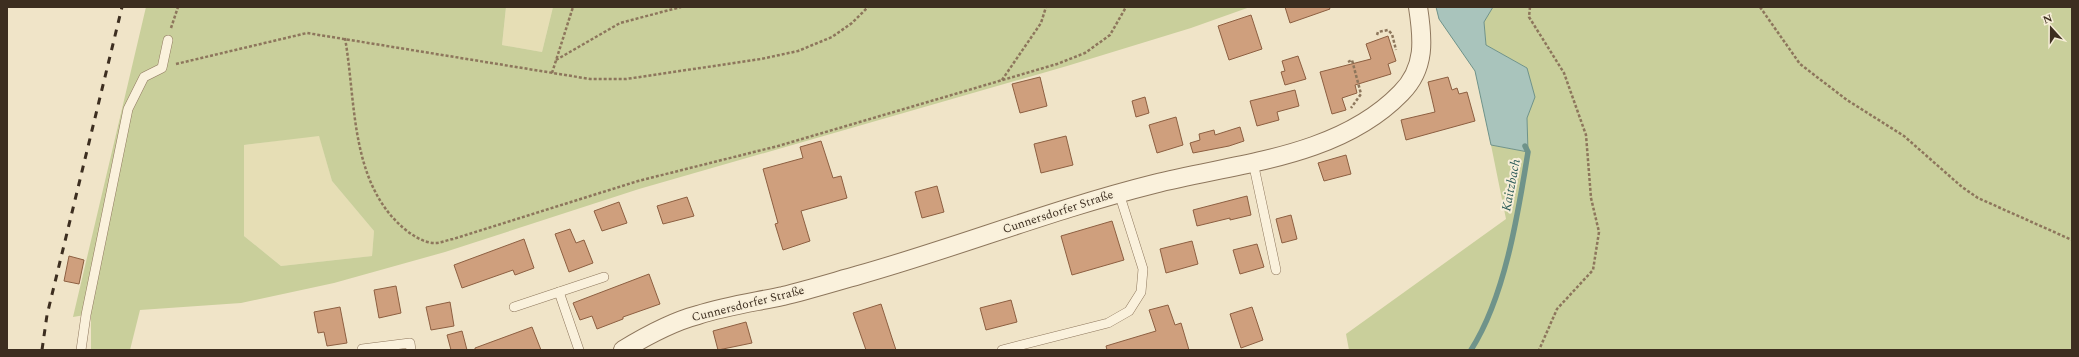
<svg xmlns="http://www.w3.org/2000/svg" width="2079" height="357" font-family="Spectral,serif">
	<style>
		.farmland { fill: #e6deb5 }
		.green { fill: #c9cf9b; fill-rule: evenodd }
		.water { fill: #a9c4bc; stroke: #6f938a }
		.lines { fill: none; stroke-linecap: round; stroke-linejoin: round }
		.stream { stroke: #6f938a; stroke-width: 5.5 }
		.building { fill: #cf9f7d; stroke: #8d5f41 }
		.service-casing { stroke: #8d765c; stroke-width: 10 }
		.minor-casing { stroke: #8d765c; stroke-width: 20 }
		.path { stroke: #8d765c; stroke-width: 2.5; stroke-dasharray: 3 2; stroke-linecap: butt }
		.service { stroke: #faf1dc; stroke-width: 9 }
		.minor { stroke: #faf1dc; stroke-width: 18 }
		.rail { stroke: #3d2e20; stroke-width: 3; stroke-dasharray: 7 7; stroke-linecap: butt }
		.labels { text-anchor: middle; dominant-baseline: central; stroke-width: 4; stroke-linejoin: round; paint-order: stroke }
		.street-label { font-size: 12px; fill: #3d2e20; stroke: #f7eed8 }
		.water-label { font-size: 13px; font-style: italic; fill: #2f5d5a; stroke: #f7eed8 }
	</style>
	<rect width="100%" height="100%" fill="#f0e4c8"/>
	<g class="farmland">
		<polygon points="506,7 553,7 542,52 502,45"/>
		<polygon points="319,135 332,181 374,231 372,256 281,266 244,236 244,145"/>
	</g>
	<g class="green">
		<path d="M146 7H506L502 45 542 52 553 7H1250L1191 28 1067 66 639 189 445 252 334 283 241 303 140 310 130 350H91V314L73 317ZM319 136 332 181 374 231 372 256 281 266 244 236V145Z"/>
		<polygon points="1493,7 2072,7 2072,350 1349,350 1346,334 1506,219 1491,145 1528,152 1527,118 1534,97 1527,68 1486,45 1484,22"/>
	</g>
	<polygon class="water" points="1436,7 1493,7 1484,22 1486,45 1527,68 1535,97 1527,118 1528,152 1491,145 1475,71 1439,19"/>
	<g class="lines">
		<path class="stream" d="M1471 350C1505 297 1518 214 1528 152L1525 146"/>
	</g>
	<g class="building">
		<polygon points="1285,7 1329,7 1330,9 1290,23"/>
		<polygon points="1251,15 1262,49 1229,60 1218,26"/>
		<polygon points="1388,36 1396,61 1388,64 1391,74 1355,85 1357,93 1342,98 1346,110 1332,114 1320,72 1371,59 1366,44"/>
		<polygon points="1298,56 1306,79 1285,85 1281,72 1285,71 1282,61"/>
		<polygon points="1040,77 1047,106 1020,113 1012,84"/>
		<polygon points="1448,77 1452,90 1457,88 1459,94 1467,92 1475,121 1406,140 1401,120 1435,112 1428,82"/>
		<polygon points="1295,90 1299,106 1277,112 1279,120 1257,126 1250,101"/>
		<polygon points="1145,97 1149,113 1136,117 1132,101"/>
		<polygon points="1176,117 1183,145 1157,153 1149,125"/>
		<polygon points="1240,127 1244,141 1229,146 1193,153 1190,143 1200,140 1199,134 1214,130 1215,135"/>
		<polygon points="1066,136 1073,165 1041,173 1034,144"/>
		<polygon points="821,141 833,178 841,176 847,198 801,211 810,241 783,250 775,224 778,223 763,169 803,158 800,147"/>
		<polygon points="1346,155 1351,174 1324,181 1318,163"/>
		<polygon points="937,186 944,212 922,218 915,192"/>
		<polygon points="1247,196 1251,215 1230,220 1230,218 1197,226 1193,210"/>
		<polygon points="687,197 694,216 663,224 657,206"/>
		<polygon points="619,202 627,223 602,231 594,211"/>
		<polygon points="1291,215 1297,239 1282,243 1276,219"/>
		<polygon points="1112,221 1124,260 1072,275 1061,236"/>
		<polygon points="570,229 576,243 584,240 593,263 569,272 555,234"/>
		<polygon points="524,239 534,268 515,275 513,270 462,288 454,265"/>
		<polygon points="1192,241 1198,264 1166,273 1160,249"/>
		<polygon points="1257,244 1264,267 1240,274 1233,250"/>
		<polygon points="69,256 84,260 79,284 64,281"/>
		<polygon points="649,274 660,304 623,317 623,319 597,329 592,316 580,320 573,303"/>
		<polygon points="396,286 401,313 379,318 374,290"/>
		<polygon points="1011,300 1017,322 986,330 980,308"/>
		<polygon points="450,302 454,326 431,330 426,307"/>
		<polygon points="881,304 892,338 896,350 866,350 853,313"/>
		<polygon points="1168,305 1175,325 1181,323 1189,350 1107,350 1106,346 1156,331 1149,310"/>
		<polygon points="340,307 347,343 327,346 324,332 318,333 314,312"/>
		<polygon points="1252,307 1263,340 1241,348 1230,314"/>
		<polygon points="746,322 752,343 718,350 713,331"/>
		<polygon points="532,327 541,350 475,350 475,348"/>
		<polygon points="462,331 467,350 451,350 447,335"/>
	</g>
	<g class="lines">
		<defs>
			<g id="service">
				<polyline points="1253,162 1276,270"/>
				<polyline points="559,292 579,350"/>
				<polyline points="514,307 604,277"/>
				<polyline points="362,349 410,343 411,350"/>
				<polyline points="81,350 86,315 128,109 144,77 162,68 168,40"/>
				<polyline points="1002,350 1108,323 1129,311 1141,292 1143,269 1119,193"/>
			</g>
			<path id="minor" d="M623 350C646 336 671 322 698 315 725 306 755 302 783 296 808 290 834 282 859 275 958 247 1054 209 1154 184 1236 163 1338 158 1401 93 1426 68 1423 39 1418 7"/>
		</defs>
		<use href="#service" class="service-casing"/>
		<use href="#minor" class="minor-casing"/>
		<g class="path">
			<polyline points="1530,7 1529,17 1564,73 1586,135 1591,198 1599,232 1593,270 1557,309 1539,350"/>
			<polyline points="1760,7 1800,64 1847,100 1904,136 1962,187 1978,198 2072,240"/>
			<polyline points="171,28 178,7"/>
			<polyline points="1377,35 1378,32 1388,30 1392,34 1396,50"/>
			<path d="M345 38C356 101 350 178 400 225 409 233 422 243 435 243 441 243 447 240 453 239L638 181 778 146 1057 64 1085 53 1110 35 1126 7"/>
			<polyline points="556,60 620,23 681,7"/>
			<polyline points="1348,62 1352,60 1361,94 1351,108"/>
			<polyline points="176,64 307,33 590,79 626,79 761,59 798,51 832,37 852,23 868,7"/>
			<polyline points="552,73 573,7"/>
			<polyline points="1002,80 1041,23 1046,7"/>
		</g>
		<use href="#service" class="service"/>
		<use href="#minor" class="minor"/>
		<polyline class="rail" points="42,350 47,315 122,7"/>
	</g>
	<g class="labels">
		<g class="street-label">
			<text transform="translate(1058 212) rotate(-18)">Cunnersdorfer Straße</text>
			<text transform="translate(748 304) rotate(-14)">Cunnersdorfer Straße</text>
		</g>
		<g class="water-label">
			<text transform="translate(1511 185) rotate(-79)">Kaitzbach</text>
		</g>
	</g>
	<rect width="2079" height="357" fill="none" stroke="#3d2e20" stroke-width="16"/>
	<g transform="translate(2051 28) rotate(339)" stroke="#f7eed8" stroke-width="3" paint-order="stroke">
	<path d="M0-3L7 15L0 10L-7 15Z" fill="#3d2e20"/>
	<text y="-6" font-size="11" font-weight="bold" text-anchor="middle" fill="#3d2e20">N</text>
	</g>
</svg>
